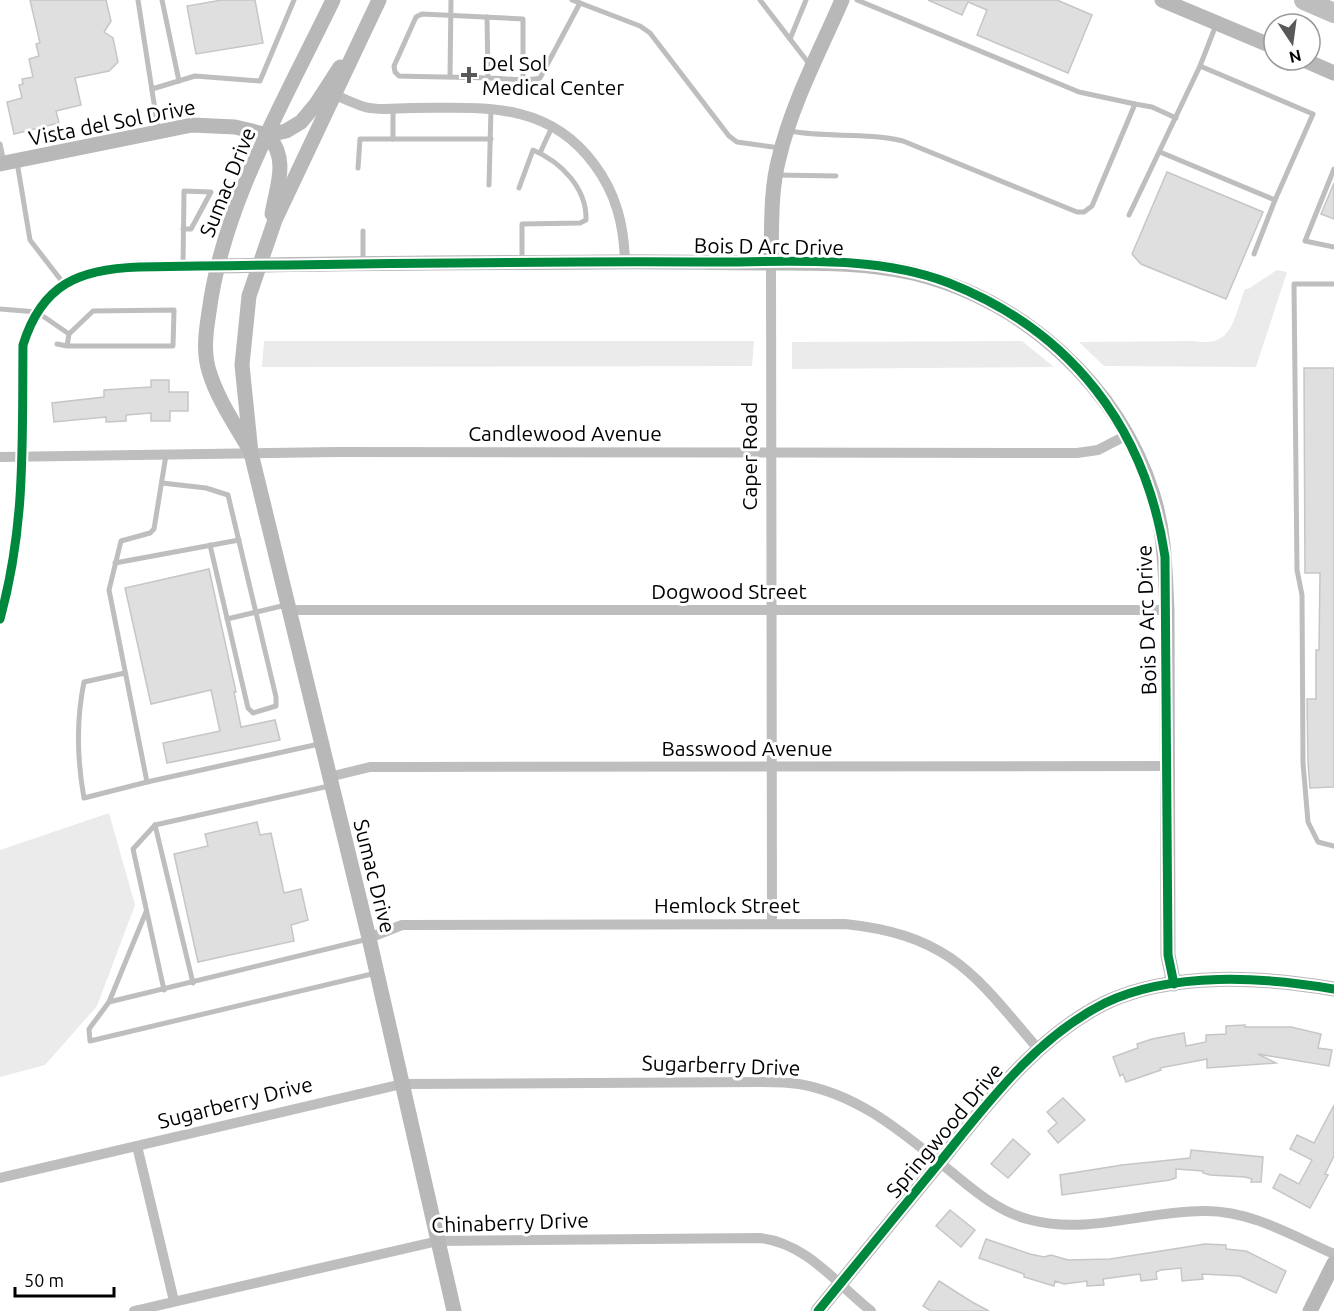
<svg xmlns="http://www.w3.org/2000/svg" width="1334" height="1311" font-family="Ubuntu,sans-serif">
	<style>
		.green { fill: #ebebeb }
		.building { fill: #dfdfdf; stroke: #c6c6c6; stroke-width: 1.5 }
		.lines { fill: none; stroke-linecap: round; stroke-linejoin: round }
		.lane { stroke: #bebebe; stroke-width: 5 }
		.street { stroke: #bebebe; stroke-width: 10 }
		.secondary { stroke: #b8b8b8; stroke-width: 15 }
		.highway { stroke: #bebebe; stroke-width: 20 }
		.cycleway-casing { stroke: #fff; stroke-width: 13 }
		.cycleway { stroke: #00873e; stroke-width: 9 }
		.poi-dot { fill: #595959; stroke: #fff; stroke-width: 2 }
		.labels { text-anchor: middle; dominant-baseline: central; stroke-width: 6; stroke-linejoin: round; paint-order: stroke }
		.poi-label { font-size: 21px; fill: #000; stroke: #fff; text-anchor: start }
		.street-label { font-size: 21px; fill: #000; stroke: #fff }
	</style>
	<rect width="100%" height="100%" fill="#fff"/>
	<g class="green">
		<path d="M1277 270 1287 272 1256 367 1104 366 1079 342 1194 341C1233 348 1233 319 1245 289H1248Z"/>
		<polygon points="264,341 754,341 752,366 262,367"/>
		<polygon points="1022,341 1054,367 792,369 792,342"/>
		<polygon points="109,813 135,905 97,1006 45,1065 0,1077 0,850"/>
	</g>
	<g class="building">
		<polygon points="30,0 106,0 111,21 104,32 113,38 118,62 109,71 75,78 81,105 56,111 59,123 14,134 7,102 22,98 19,85 23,84 22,79 33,77 29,59 39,56 36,44 40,43"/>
		<polygon points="222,0 255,0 263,43 196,54 187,6"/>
		<polygon points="928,0 1057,0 1092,15 1068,73 977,35 987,10 968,2 962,15"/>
		<polygon points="1167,172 1263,212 1226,299 1141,264 1132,254"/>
		<polygon points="1334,183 1334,219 1321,214"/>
		<polygon points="1304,368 1334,368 1334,787 1310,788 1308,763 1307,699 1316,699 1316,650 1319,650 1320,573 1305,573"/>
		<polygon points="151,380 169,380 169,392 188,392 188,411 170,411 170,421 151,421 151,413 126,415 126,421 106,422 106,417 54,422 52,403 104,397 104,390 151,387"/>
		<polygon points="209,569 236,692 234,692 241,727 275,720 280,740 167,763 163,743 220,731 211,690 151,704 125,588"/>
		<polygon points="257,822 260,835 271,833 284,893 301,889 308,920 291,925 294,941 198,962 174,854 208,846 205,834"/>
		<polygon points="1245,1025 1245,1027 1291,1027 1321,1034 1318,1048 1332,1050 1329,1066 1258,1054 1276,1063 1207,1068 1207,1059 1160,1068 1161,1070 1126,1082 1123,1074 1120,1076 1113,1057 1138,1048 1137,1044 1152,1039 1184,1033 1186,1046 1206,1042 1206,1035 1226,1034 1226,1026"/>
		<polygon points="1063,1098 1085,1120 1058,1143 1048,1131 1057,1123 1047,1112"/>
		<polygon points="1334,1105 1334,1156 1325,1174 1328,1175 1310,1208 1273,1188 1280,1174 1299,1184 1312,1160 1290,1149 1297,1135 1314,1143"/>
		<polygon points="1013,1139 1030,1154 1008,1178 991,1164"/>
		<polygon points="1191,1150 1263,1157 1261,1182 1251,1182 1252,1179 1245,1177 1210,1175 1203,1173 1203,1171 1176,1169 1176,1178 1170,1180 1062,1195 1060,1175 1122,1165 1190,1158"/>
		<polygon points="950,1210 975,1230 961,1247 936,1226"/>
		<polygon points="986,1239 1030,1254 1044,1257 1051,1255 1068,1260 1110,1259 1205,1244 1226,1245 1226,1249 1246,1251 1286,1271 1276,1293 1240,1276 1202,1274 1203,1279 1182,1281 1181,1268 1161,1270 1156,1272 1157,1279 1141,1281 1140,1274 1103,1279 1104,1285 1087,1286 1087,1281 1064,1284 1055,1281 1054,1286 1024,1277 1024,1274 979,1258"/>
		<polygon points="939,1281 972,1302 989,1311 931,1311 923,1306"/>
	</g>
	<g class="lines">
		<g class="lane">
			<polyline points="138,0 158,129"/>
			<polyline points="162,0 179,81"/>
			<polyline points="572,0 640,26 650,33 729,136 737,142 780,148"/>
			<polyline points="760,0 810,65"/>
			<polyline points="857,0 1079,92 1135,104"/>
			<polyline points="487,17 488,78"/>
			<polyline points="790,39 806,0"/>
			<polyline points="450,77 451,0"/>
			<path d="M523 80V19L422 14 416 17 394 66 395 72 399 76C429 77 459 77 489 78 506 78 523 82 540 78L580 3"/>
			<polyline points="152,89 195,76 260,81 294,0"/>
			<path d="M790 131C827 138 866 132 903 141L1077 212H1084L1092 206 1135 104 1152 107 1176 118"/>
			<polyline points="393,139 393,109"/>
			<polyline points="0,144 4,162"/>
			<polyline points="1160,152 1275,200 1313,114 1200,66"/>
			<polyline points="540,153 552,127"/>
			<polyline points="17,162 30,240 64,284"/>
			<polyline points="358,168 360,139 491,139"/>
			<polyline points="1334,169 1305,241 1334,247"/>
			<polyline points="777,175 836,176"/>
			<polyline points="489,185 491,109"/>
			<path d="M519 188 533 150C561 162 587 188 586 220L580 223 522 224V261"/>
			<polyline points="1129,215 1200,66 1216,25"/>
			<polyline points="1254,254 1275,200"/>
			<polyline points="363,262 363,231"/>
			<polyline points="183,266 184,191 211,192 191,229 183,229"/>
			<polyline points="1334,284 1294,284 1297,570 1302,595 1303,763 1308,822 1318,842 1334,846"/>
			<polyline points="0,309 37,312 69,334"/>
			<polyline points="57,344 67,346 173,346 174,310 93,311 69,334 67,346"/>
			<polyline points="166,455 154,529 150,533 121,541 109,590 147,782 319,744"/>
			<polyline points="162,483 206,488 228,495 276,697 276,706 253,713 248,708 210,545"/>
			<polyline points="115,563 239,540"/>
			<polyline points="227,619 286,605"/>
			<path d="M125 673 84 682C76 721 77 759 84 798L147 782"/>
			<polyline points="155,825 133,849 164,990"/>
			<polyline points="368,939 109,1002 89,1029 90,1041 376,973"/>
			<polyline points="193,983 155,825 329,786"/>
			<polyline points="109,1002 146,912"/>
		</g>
		<g class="street">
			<path d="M335 95C345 99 355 104 365 107 379 111 397 108 411 108 481 108 547 100 594 164 616 193 624 225 625 262"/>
			<polyline points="771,263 772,924"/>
			<polyline points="0,457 337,452 1077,453 1098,450 1127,435"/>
			<polyline points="291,610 1167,610"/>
			<path d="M0 619C26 525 22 442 23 345 53 250 135 267 217 266"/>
			<polyline points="329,777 370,767 402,767 1167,766"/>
			<path d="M369 938 402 925 845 924C950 935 975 975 1039 1050"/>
			<polyline points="137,1146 174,1301"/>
			<path d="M0 1178 402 1084 758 1082C772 1082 786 1082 799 1084 862 1095 906 1136 954 1174 977 1193 1001 1213 1031 1220 1089 1235 1148 1210 1206 1211 1252 1211 1293 1236 1334 1254"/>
			<path d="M134 1311 438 1241 760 1238C806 1243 836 1283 871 1311"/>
		</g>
		<g class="secondary">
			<polyline points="379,0 275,220 249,296 242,365 251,453 369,938 454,1311"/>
			<polyline points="1162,0 1274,47"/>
			<polyline points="1304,60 1334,73"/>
			<path d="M268 135C289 160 277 185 272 214"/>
			<polyline points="0,164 192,125 235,127 268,135 286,131 301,122 316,104 340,67"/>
			<path d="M771 263C772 228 770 192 779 158 792 103 820 51 842 0"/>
			<path d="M217 266C345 263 472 263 600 262 656 261 712 263 768 263 816 263 865 262 913 273 1024 300 1118 385 1153 495 1165 533 1165 571 1167 610L1168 955 1174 984"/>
			<path d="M248 447C234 423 217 398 209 371 203 352 206 331 209 312 223 203 286 98 333 0"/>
			<path d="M818 1311C858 1262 899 1212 939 1163 987 1104 1035 1038 1105 1003 1172 971 1264 977 1334 989"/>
			<polyline points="1310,1311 1334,1263"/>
		</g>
		<polyline class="highway" points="1304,0 1334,13"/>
		<defs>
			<g id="cycleway">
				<path d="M0 619C26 525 22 442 23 345 42 284 79 269 139 267 325 264 511 261 696 262 778 263 871 253 949 283 1071 331 1146 428 1165 557L1168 955 1174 984"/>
				<path d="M818 1311C858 1262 899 1212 939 1163 987 1104 1035 1038 1105 1003 1172 971 1264 977 1334 989"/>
			</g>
		</defs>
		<use href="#cycleway" class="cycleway-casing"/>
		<use href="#cycleway" class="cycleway"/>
	</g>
	<path class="poi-dot" d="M466 66h6v6h6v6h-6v6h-6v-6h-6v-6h6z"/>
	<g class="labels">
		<g class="poi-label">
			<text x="482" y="63">Del Sol<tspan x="482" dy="24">Medical Center</tspan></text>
		</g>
		<g class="street-label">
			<text transform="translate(112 122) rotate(-11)">Vista del Sol Drive</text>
			<text transform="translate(227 182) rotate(-68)">Sumac Drive</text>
			<text transform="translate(769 246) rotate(1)">Bois D Arc Drive</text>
			<text x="565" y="433">Candlewood Avenue</text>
			<text transform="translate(749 456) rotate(-90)">Caper Road</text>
			<text x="729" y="591">Dogwood Street</text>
			<text transform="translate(1146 620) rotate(-92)">Bois D Arc Drive</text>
			<text x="747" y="748">Basswood Avenue</text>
			<text transform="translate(375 876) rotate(76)">Sumac Drive</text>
			<text x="727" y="905">Hemlock Street</text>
			<text transform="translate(721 1065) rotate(2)">Sugarberry Drive</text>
			<text transform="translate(235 1102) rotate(-14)">Sugarberry Drive</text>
			<text transform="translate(944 1130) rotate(-50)">Springwood Drive</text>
			<text transform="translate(510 1222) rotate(-2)">Chinaberry Drive</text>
		</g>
	</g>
	<g transform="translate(1292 42) rotate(167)"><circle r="28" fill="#ffffff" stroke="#999999" stroke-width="1.5"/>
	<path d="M0-4.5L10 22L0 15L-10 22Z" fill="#595959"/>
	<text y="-9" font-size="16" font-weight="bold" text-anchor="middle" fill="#000000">N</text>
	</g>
	<path d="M15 1287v9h99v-9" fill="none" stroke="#000000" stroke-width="3"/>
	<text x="24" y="1287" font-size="18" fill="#000000" stroke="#ffffff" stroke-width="4.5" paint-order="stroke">50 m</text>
</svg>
